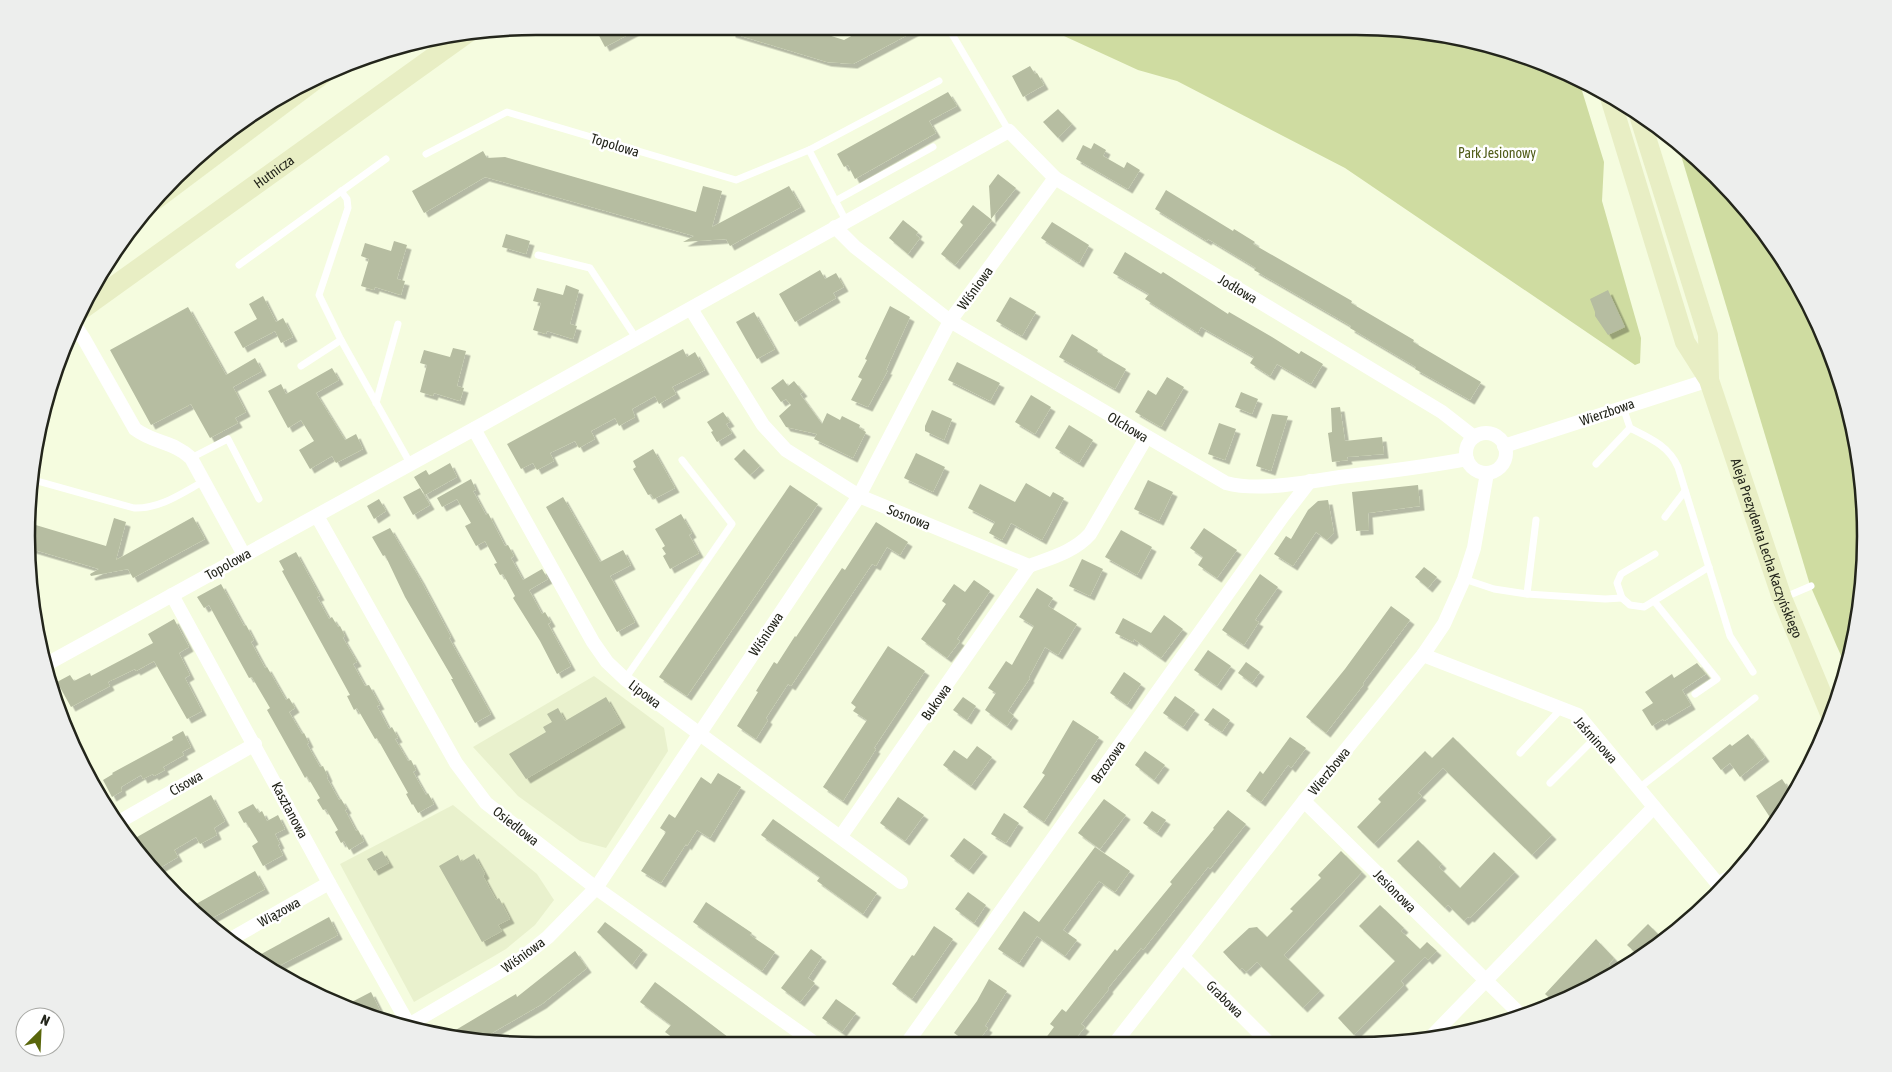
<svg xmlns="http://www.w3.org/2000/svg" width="1892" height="1072" font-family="'Asap Condensed',sans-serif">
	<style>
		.built { fill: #e9f1cd }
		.green { fill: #cfdca1 }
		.building { fill: #b6bda1; filter: url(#shadow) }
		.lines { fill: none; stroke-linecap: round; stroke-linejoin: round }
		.lane { stroke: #fff; stroke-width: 7 }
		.street { stroke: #fff; stroke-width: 14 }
		.secondary { stroke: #e8eec4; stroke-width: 20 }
		.labels { text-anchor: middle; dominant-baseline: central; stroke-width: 5; stroke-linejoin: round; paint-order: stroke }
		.street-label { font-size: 14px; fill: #23251b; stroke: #fff }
		.park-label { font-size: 14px; fill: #515c19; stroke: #fff }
		.rim { fill: none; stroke: #23251b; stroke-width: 2.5 }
	</style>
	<defs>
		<filter id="shadow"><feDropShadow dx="4.5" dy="4.5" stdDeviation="0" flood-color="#0004"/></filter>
	</defs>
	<rect width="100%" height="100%" fill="#f5fcdf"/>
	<g class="built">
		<polygon points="594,676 664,728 668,751 606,848 580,841 518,796 473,747"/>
		<polygon points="453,805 537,874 554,900 535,925 506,949 414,1002 340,864"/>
	</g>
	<g class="green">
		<polygon points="1389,27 1488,44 1579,81 1604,162 1602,201 1641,338 1640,363 1635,365 1345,168 1177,81 1138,70 1064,36 1042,29"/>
		<polygon points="1677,142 1692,153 1761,226 1813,311 1848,404 1865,503 1861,603 1846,667 1810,585"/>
	</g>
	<g class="building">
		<polygon points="809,29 844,40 864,29 919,29 853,64 827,62 731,33 731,30"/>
		<polygon points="596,30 637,30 605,47"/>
		<polygon points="1030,66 1035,74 1037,73 1044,85 1023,97 1012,76"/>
		<polygon points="948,92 957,106 929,121 936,133 855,179 848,165 844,167 837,154"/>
		<polygon points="1058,109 1072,124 1058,138 1043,122"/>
		<polygon points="1094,143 1106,150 1103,156 1124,168 1127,162 1140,170 1128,189 1076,159 1083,145 1091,149"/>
		<polygon points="483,151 487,158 505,157 696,212 703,186 722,191 712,227 789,186 801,207 730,246 726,239 683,242 694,236 485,177 424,213 412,191"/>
		<polygon points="998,174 1016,188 991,219 989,186"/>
		<polygon points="1166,190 1233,231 1234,229 1255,242 1253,244 1352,301 1351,303 1414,340 1413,342 1481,382 1470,400 1415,369 1416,367 1350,328 1351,326 1254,270 1256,268 1208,239 1207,241 1155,209"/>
		<polygon points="973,205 992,220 955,265 941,254 963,225 960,222"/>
		<polygon points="903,220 918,232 916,235 920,238 908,254 889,238"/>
		<polygon points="1052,222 1089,245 1079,263 1041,238"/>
		<polygon points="506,234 530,241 526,254 502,247"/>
		<polygon points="394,241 407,245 397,279 405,281 401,295 375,287 374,290 361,286 369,259 361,256 365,243 391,251"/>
		<polygon points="1125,252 1161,274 1163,272 1228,314 1229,312 1272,337 1299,354 1301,351 1323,364 1311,384 1277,364 1270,376 1250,363 1254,357 1201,327 1198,333 1145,299 1149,294 1113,273"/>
		<polygon points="820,270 825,279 836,273 844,287 833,293 836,298 795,322 779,294"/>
		<polygon points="566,285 579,290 570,324 577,326 573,339 547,331 546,334 533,330 541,303 533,301 537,288 563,295"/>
		<polygon points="1608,290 1625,327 1608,335 1595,316 1595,312 1590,299"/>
		<polygon points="263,296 276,322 283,318 293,337 281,343 275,331 243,348 234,332 257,319 249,304"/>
		<polygon points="1010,297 1036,312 1022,336 996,321"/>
		<polygon points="890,306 910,317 886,370 888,370 868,407 851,400 862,379 858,377 867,360 865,359"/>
		<polygon points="188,307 226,375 255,358 262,371 233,387 246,412 235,418 238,423 210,438 191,404 151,425 110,350"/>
		<polygon points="754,312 775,349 757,359 736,322"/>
		<polygon points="1072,334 1098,350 1097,352 1126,369 1115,389 1059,357"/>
		<polygon points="453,348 466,351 457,386 464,388 460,401 434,393 433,396 420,392 427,365 420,363 424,350 450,357"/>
		<polygon points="683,349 687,357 695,352 705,370 672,387 676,394 659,404 655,396 632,409 635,417 626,422 619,426 615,418 591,431 595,439 579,448 575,441 550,453 554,461 537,470 533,463 521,469 507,444"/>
		<polygon points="957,362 1000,383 990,401 948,380"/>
		<polygon points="332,368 339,380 316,393 345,440 356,434 363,449 336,463 332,456 310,469 299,450 314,441 301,420 288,428 268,391 281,384 286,394"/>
		<polygon points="1167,377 1184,387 1161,427 1135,412 1148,390 1156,395"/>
		<polygon points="783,379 788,386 794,381 803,392 800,394 822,424 827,413 840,420 842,416 860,425 859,428 866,432 853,458 814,439 817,434 786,427 779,416 791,405 786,399 781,402 771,388"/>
		<polygon points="1241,392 1258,399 1252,414 1235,407"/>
		<polygon points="1031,395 1051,407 1035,434 1015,422"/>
		<polygon points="1340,407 1345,441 1382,437 1384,454 1347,457 1348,460 1332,462 1328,433 1332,432 1331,408"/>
		<polygon points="932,410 952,419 944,440 925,431 925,426"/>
		<polygon points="723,412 730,422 726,424 732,433 717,442 711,432 713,431 707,422"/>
		<polygon points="1272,414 1288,416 1271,471 1256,466"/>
		<polygon points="1219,423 1236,429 1225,460 1208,454"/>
		<polygon points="1069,425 1093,440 1079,463 1055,448"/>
		<polygon points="653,449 675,488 654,499 651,494 648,495 633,469 636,467 633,461"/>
		<polygon points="744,449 760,466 750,475 734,459"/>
		<polygon points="916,453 945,467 933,492 904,478"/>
		<polygon points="450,463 457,477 425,495 414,477 426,470 429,475"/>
		<polygon points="471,479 476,490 473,491 486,515 488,513 505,546 508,545 514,556 511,558 523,580 542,569 548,579 529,590 542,614 545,612 551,622 548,624 571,666 557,674 540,641 513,598 515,596 503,574 500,575 494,564 497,563 485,541 476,546 465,526 471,523 457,499 442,507 437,498"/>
		<polygon points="1148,480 1173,492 1159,521 1134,509"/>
		<polygon points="1026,483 1050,497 1053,492 1064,498 1042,540 1011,523 1002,540 989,533 995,522 968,508 980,484 1015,502"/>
		<polygon points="790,485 818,504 687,696 659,677"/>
		<polygon points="1418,485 1420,506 1368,513 1369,530 1356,531 1352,492"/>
		<polygon points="420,488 430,505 413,515 403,497"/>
		<polygon points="563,497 600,562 623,550 631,565 610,576 635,622 617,632 546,507"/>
		<polygon points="379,499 386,511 374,519 367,506"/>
		<polygon points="1328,500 1334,533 1327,540 1316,532 1293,566 1274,554 1286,536 1291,539 1308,510 1318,501"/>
		<polygon points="681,514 692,533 689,535 699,553 670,569 663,556 666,554 662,548 665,546 655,529"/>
		<polygon points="193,517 205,539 133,578 128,569 91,576 90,574 99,569 28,548 29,523 106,546 114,518 126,522 116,560"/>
		<polygon points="876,522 908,542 900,555 887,547 876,566 872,564 791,686 788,684 766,718 768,720 756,739 737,726 758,692 756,691 774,662 777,664 795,636 796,637 842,568 845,570"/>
		<polygon points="390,528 420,579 451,637 449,638 491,714 475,723 451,679 453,679 405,597 385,555 383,556 372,537"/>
		<polygon points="1204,528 1237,550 1217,578 1198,565 1203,557 1190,548"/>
		<polygon points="1121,530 1152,547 1137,575 1105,557"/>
		<polygon points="296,552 320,596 317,597 329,619 332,617 338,627 340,626 345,636 343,638 357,662 353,664 365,686 369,685 380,705 377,706 389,729 392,727 398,738 395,739 408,761 411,760 416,770 413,772 426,795 428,793 434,804 418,813 413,804 412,805 406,794 408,793 377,738 375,739 357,708 354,710 347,696 350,695 282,571 284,570 279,561"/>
		<polygon points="1082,559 1103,569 1090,596 1069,586"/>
		<polygon points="1424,567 1437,577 1428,588 1415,577"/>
		<polygon points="1260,574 1278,587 1255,620 1259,622 1244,645 1222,630"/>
		<polygon points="974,580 990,591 957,639 960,641 947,658 921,639 946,604 942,601 954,584 965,592"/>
		<polygon points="221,584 244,626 246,625 254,640 251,642 265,668 267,667 286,700 289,698 295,708 289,712 302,734 304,733 309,743 307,744 320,767 323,766 328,777 327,778 339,800 341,799 347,809 345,810 356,831 358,830 364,841 349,850 344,841 341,843 335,832 338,830 326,809 323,810 317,800 320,798 307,776 305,778 299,767 267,710 270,708 257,686 252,677 249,678 209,605 204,608 197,597"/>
		<polygon points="1037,588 1053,598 1048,606 1077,624 1058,655 1045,647 1029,677 1030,678 1008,711 1014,716 1007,726 985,710 996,693 988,688 1006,661 1012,665 1034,626 1019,617"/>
		<polygon points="1391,606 1410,620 1363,683 1364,684 1326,733 1306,717 1345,669"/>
		<polygon points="1164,615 1183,629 1161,658 1134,639 1133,642 1115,633 1123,618 1151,633"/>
		<polygon points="174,619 189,647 179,653 190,675 185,678 202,711 187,719 154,661 136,671 135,669 108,682 110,686 71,707 57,682 70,675 74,681 90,673 91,676 129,656 153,643 148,634"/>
		<polygon points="888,646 925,671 874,748 876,749 843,801 823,787 867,720 853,711 856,707 851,703"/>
		<polygon points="1208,650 1231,666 1217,686 1194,670"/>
		<polygon points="1246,662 1260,672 1252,683 1238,673"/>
		<polygon points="1697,663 1706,674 1682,690 1691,705 1664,721 1663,719 1652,726 1642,710 1653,703 1645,692 1672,674 1674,678"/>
		<polygon points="1124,672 1141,684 1127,705 1110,693"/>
		<polygon points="1175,696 1195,710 1183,727 1163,713"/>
		<polygon points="606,697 621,723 526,779 509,754 546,732 543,727 552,722 547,714 558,708 565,721"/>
		<polygon points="963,697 976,706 967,720 953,710"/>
		<polygon points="1213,708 1230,720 1222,732 1204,720"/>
		<polygon points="1073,720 1099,737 1044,822 1023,807 1045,775 1042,773"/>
		<polygon points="183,731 191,747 182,752 184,755 163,767 165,770 154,776 153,774 143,779 141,775 121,787 122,791 112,797 103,780 113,774 112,773 173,740 172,737"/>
		<polygon points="1748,734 1765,757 1740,777 1730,763 1721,770 1712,758 1730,744 1732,746"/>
		<polygon points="1290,737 1306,748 1291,768 1288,765 1261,802 1246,791 1260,771 1263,774"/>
		<polygon points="1453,737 1552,835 1532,855 1443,768 1418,793 1422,796 1374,844 1357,827 1381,802 1378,799 1425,751 1432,758"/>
		<polygon points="977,746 992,757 971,786 943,765 954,750 967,759"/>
		<polygon points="1145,751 1165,765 1154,780 1135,765"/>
		<polygon points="718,773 741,787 710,838 697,830 687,846 686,844 661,883 641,871 666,832 660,828 669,814 675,818 701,777 711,784"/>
		<polygon points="1782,779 1790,791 1786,794 1790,800 1773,822 1756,796"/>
		<polygon points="211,795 225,821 214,828 217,835 200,844 196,837 174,850 178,857 153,872 130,841"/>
		<polygon points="898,797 924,815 905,841 880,823"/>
		<polygon points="1104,799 1126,815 1100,849 1078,833"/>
		<polygon points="253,804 259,813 262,811 267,821 278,815 285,829 275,834 280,844 278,845 283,855 263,866 252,846 258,842 246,822 244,823 238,812"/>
		<polygon points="1228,810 1246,824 1210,869 1208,867 1143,950 1141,948 1108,988 1109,989 1081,1024 1085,1027 1072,1043 1042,1043 1054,1027 1050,1024 1062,1009 1066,1012 1115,949 1117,951 1172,884 1170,882 1214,829 1213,828"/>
		<polygon points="1152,811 1166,820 1157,833 1143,823"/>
		<polygon points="1004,813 1019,823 1006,843 991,834"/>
		<polygon points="773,819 877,893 863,914 817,881 820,877 761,835"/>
		<polygon points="964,838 983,852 969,870 950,856"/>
		<polygon points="1418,840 1442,864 1439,867 1460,888 1494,852 1515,872 1470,918 1468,917 1464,921 1448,905 1445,908 1397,861"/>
		<polygon points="1095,847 1130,871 1115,892 1099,881 1063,930 1077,940 1065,956 1037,936 1019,963 998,949 1024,911 1039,922"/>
		<polygon points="382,851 389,863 374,871 367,859"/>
		<polygon points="1341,851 1362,872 1284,955 1320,991 1303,1008 1257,962 1246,972 1242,968 1240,970 1223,952 1249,928 1257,927 1267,937 1293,911 1290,909 1321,878 1318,875"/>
		<polygon points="474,854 485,874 483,876 496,900 499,898 510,919 498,925 502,931 482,942 439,866 458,855 461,862"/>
		<polygon points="255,871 265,889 205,922 196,904"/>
		<polygon points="968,892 986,905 974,923 955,909"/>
		<polygon points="706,902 752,933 750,935 775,952 762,971 693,922"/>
		<polygon points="1380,905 1404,928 1401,931 1420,949 1427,942 1437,951 1428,960 1425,957 1401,981 1404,985 1354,1035 1338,1018 1395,961 1359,926"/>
		<polygon points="329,917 338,935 271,970 254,958"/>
		<polygon points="605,922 643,950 632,965 597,932"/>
		<polygon points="1648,924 1664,940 1641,958 1627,945"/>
		<polygon points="934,926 953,939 912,999 892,984 912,955 914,956"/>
		<polygon points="1596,939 1614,958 1609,964 1611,966 1597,981 1554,1002 1545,994"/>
		<polygon points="811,949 822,957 808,978 815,983 800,1002 781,988"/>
		<polygon points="575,951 587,968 542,1004 480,1040 449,1034 516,994 517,997"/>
		<polygon points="989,979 1007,991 985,1026 988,1028 977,1043 968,1043 954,1033 977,1001"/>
		<polygon points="655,982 686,1005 737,1044 681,1044 665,1032 671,1025 640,1002"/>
		<polygon points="371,992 380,1010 367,1016 344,1006"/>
		<polygon points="836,999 856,1013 842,1032 822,1018"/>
	</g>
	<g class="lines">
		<g class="lane">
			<polyline points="949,29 1009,131"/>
			<polyline points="809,150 846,221"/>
			<polyline points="426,154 507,112 736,180 809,150 939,81"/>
			<polyline points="341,191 347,199 348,208 319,295 341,340 410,463"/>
			<polyline points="835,201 933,147"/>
			<polyline points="538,255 590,268 636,338"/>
			<polyline points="239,265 386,159"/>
			<polyline points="301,366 341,340"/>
			<polyline points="376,403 398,324"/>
			<path d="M1623 407 1630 428C1650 438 1669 446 1678 467L1730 636 1753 672"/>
			<polyline points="191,458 228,439 259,499"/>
			<polyline points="1596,464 1630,428"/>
			<path d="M30 479 134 508C160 509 182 493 204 481"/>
			<polyline points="1665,517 1685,491"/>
			<polyline points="1655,554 1621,574 1617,583 1622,598 1630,605 1644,607 1709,567"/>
			<polyline points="1464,579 1494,589 1527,594 1605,599 1622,598"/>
			<polyline points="1527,594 1536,520"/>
			<polyline points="1783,598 1811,586"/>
			<polyline points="1654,601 1717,679 1695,694"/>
			<polyline points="625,679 732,524 682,460"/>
			<polyline points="1520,753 1561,709"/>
			<polyline points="1550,783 1596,737"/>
			<polyline points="1639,788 1755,698"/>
			<polyline points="1716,881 1737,869"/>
		</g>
		<g class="street">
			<path d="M835 227 855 247 950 321 1226 483C1259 492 1306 482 1340 477 1383 472 1425 467 1467 459"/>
			<path d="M691 309 763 425 786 450 859 496 1029 566C1050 558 1074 552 1090 534L1146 438"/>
			<path d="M74 324 84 339 135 429C153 443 175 442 191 458L244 555"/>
			<polyline points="474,429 593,642 607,662 625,679 901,882"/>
			<circle cx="1486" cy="453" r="20"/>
			<polyline points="1504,446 1709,380"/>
			<polyline points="317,516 456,763 486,803 596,888 816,1044"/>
			<polyline points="172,595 329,883 409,1025"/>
			<polyline points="1423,655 1578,715 1722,889"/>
			<polyline points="45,665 474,429 1009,131 1055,178 1442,412 1474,437"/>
			<polyline points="1304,801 1523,1017"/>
			<polyline points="117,823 255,744"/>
			<polyline points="841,836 1029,566"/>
			<polyline points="229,940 329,883"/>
			<polyline points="1183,957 1268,1042"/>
			<polyline points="407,1026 518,961 548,937 596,888 859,496 950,321 1055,178"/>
			<polyline points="1428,1040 1654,807"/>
			<polyline points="907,1043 1283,516 1310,481"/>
			<polyline points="1115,1043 1304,801 1423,655 1444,624 1464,579 1474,548 1487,473"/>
		</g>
		<g class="secondary">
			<path id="s1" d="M1609 94 1685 342 1709 380 1782 598 1831 716"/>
			<polyline points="1639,115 1708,335 1709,378"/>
			<polyline points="155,200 323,74"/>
			<path id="s2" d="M78 312 470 31"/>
		</g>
	</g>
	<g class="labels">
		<g class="street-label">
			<text transform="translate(615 145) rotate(17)">Topolowa</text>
			<text stroke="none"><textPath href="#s2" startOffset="241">Hutnicza</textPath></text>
			<text transform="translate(975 288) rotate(-54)">Wiśniowa</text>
			<text transform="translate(1238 289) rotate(31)">Jodłowa</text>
			<text transform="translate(1607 412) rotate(-19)">Wierzbowa</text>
			<text transform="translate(1128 427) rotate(31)">Olchowa</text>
			<text transform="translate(909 517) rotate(22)">Sosnowa</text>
			<text stroke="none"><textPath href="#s1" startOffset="482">Aleja Prezydenta Lecha Kaczyńskiego</textPath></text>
			<text transform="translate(228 564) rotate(-29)">Topolowa</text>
			<text transform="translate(766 634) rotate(-56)">Wiśniowa</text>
			<text transform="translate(645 694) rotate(37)">Lipowa</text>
			<text transform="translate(936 702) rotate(-55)">Bukowa</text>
			<text transform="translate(1596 740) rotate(48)">Jaśminowa</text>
			<text transform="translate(1108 762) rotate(-55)">Brzozowa</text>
			<text transform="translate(1329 771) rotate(-51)">Wierzbowa</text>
			<text transform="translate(186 783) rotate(-30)">Cisowa</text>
			<text transform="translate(290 810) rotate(62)">Kasztanowa</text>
			<text transform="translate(516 826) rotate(38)">Osiedlowa</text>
			<text transform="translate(1395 891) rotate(45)">Jesionowa</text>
			<text transform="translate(279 912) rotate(-29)">Wiązowa</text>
			<text transform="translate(523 955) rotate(-36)">Wiśniowa</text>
			<text transform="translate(1225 999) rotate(45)">Grabowa</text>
		</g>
		<g class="park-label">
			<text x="1497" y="153">Park Jesionowy</text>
		</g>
	</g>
	<path d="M0 0H1892V1072H0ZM536 35H1356A501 501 0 0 1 1857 536V536A501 501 0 0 1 1356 1037H536A501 501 0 0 1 35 536V536A501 501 0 0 1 536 35Z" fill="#edeeed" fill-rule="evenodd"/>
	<path class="rim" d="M536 35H1356A501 501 0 0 1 1857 536V536A501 501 0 0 1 1356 1037H536A501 501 0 0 1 35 536V536A501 501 0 0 1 536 35Z"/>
	<g transform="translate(40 1032) rotate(24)"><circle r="24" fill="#ffffff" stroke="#a7a8a4"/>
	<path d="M0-4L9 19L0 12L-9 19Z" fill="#59660b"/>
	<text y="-8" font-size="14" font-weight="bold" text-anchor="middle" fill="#23251b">N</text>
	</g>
</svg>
